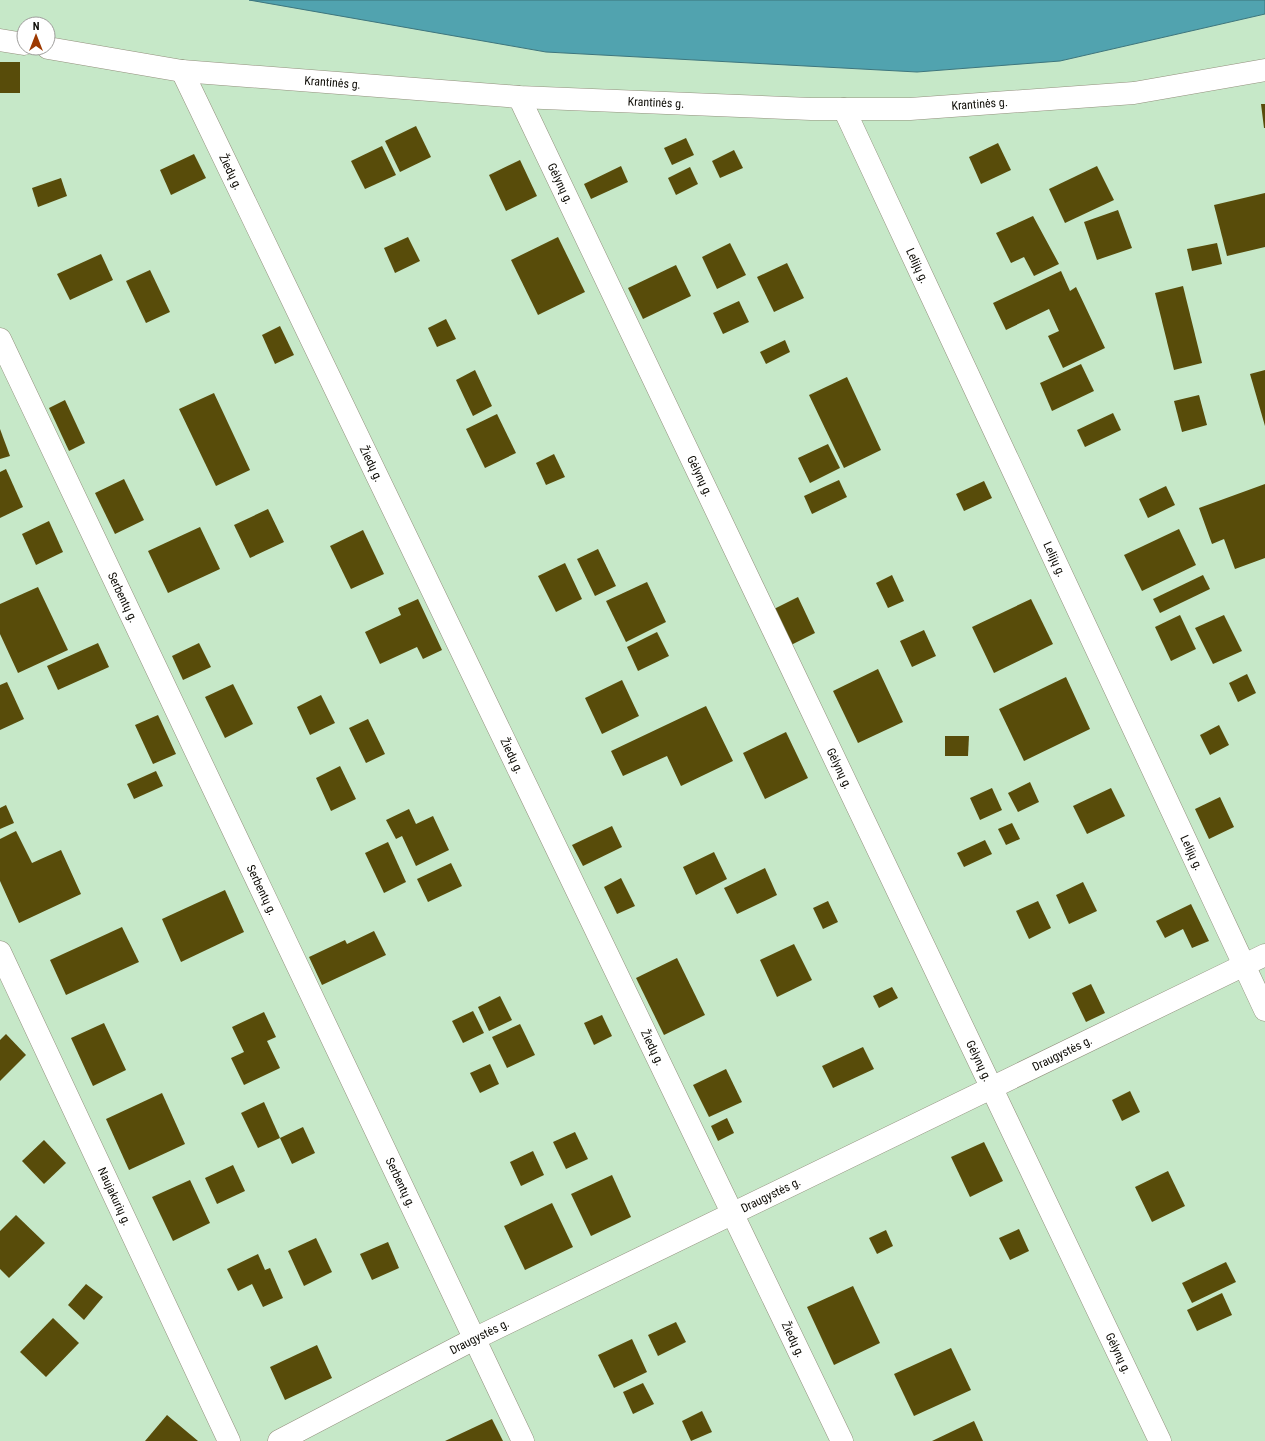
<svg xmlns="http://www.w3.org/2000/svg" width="1265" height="1441" font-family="'Roboto Condensed',sans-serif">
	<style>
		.green { fill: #c6e8c8; fill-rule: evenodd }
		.water { fill: #51a3af; stroke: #3d767d }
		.building { fill: #584c0a }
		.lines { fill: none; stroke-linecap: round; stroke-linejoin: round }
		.minor-casing { stroke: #93907d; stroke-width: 23 }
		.minor { stroke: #fff; stroke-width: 22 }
		.labels { text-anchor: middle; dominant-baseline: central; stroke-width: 4; stroke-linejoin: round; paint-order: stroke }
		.street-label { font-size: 12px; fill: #0f0d07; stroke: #fff }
	</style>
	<rect width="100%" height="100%" fill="#f2efd9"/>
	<path class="green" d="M0 0H249L546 52 917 72 1060 61 1265 14V1441H0ZM24 24H48V48H24Z"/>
	<polygon class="water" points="249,0 1265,0 1265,14 1060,61 917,72 546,52"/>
	<g class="building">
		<rect x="0" y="62" width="20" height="31"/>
		<polygon points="1261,104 1265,104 1265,128 1264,128"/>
		<polygon points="416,126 431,157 400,172 385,141"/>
		<polygon points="686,138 694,155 672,165 664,148"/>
		<polygon points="998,143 1011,170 981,184 969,157"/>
		<polygon points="382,146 396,175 365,189 351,161"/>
		<polygon points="734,150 743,168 720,178 712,161"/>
		<polygon points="194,154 206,178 171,195 160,170"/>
		<polygon points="520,160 537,196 506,211 489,175"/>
		<polygon points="621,166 628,182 591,199 584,184"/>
		<polygon points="1097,166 1114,200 1065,223 1049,189"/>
		<polygon points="690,167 698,184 676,195 668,178"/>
		<polygon points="61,178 67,196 38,207 32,188"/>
		<polygon points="1265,193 1265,247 1227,256 1214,205"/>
		<polygon points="1118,210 1132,248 1097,260 1084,222"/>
		<polygon points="1033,216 1059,264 1034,276 1024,257 1011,263 996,233"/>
		<polygon points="408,237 420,261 395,273 384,248"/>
		<polygon points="558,237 585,292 538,315 511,260"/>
		<polygon points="730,243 746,275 717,289 702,257"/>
		<polygon points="1217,243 1222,264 1192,271 1187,249"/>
		<polygon points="101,254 113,280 70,300 57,274"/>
		<polygon points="787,263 804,298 774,312 757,277"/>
		<polygon points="676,265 691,296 643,319 628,288"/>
		<polygon points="150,270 170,312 146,323 126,281"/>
		<polygon points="1061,271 1070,291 1076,287 1105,348 1063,368 1048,336 1059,331 1049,309 1006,330 993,303"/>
		<polygon points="1183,286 1202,363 1174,370 1155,293"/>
		<polygon points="739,301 749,322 723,334 713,313"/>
		<polygon points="446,319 456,339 437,347 428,328"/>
		<polygon points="280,326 294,355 275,364 262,335"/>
		<polygon points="785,340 790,352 766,364 760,352"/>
		<polygon points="1081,364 1094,391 1052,411 1040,383"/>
		<polygon points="475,370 492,406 473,416 456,380"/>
		<polygon points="1265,370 1265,426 1250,374"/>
		<polygon points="847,377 881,450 844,468 809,395"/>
		<polygon points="214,393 250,470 216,486 179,409"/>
		<polygon points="1199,395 1207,425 1182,432 1174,401"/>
		<polygon points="65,400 85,443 69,451 49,408"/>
		<polygon points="1113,413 1121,430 1085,447 1077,430"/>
		<polygon points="497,414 516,453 485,468 466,429"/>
		<polygon points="0,429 10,456 0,459"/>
		<polygon points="828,444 840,468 810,483 798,458"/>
		<polygon points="554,454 565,477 546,485 536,463"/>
		<polygon points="6,469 23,507 0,518 0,472"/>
		<polygon points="124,479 144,520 115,534 95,493"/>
		<polygon points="839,480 847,497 812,514 804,496"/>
		<polygon points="984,481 992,498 964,511 956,494"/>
		<polygon points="1265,484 1265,558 1235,569 1224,539 1212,544 1199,508"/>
		<polygon points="1166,486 1175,505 1148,518 1139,499"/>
		<polygon points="268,509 284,542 250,558 234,525"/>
		<polygon points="49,521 63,552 36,565 22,534"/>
		<polygon points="200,527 220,569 168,593 148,551"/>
		<polygon points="1179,529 1196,565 1142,591 1124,555"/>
		<polygon points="363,530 384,574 351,589 330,546"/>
		<polygon points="598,549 616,586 595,596 577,559"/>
		<polygon points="565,563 582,599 556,612 538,576"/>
		<polygon points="892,575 904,601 888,608 876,583"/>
		<polygon points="1203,575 1210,589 1160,613 1153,599"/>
		<polygon points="647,582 666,622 626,642 606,601"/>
		<polygon points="38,587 68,650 18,673 0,634 0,604"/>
		<polygon points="798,597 815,633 791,645 774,609"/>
		<polygon points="418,599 442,650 423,659 417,647 380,664 365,632 401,615 398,608"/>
		<polygon points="1031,599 1053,644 994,673 972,627"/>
		<polygon points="1180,615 1196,649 1171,661 1155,627"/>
		<polygon points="1224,615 1242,651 1213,664 1195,628"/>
		<polygon points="924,630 936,656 912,667 900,641"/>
		<polygon points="657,632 669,656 638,671 627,647"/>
		<polygon points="98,643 109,667 58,690 47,666"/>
		<polygon points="199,643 211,667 183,680 172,656"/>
		<polygon points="878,669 903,722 858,743 833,691"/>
		<polygon points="1247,674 1256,693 1238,702 1229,683"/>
		<polygon points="1066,677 1090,729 1024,761 999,709"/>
		<polygon points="622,680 639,716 602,734 585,698"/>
		<polygon points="7,682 24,719 0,730 0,685"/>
		<polygon points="233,684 253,724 225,738 205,697"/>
		<polygon points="321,695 335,723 310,735 297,707"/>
		<polygon points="706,706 733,761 681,786 667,756 623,776 611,751"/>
		<polygon points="158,715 176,754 153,764 135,725"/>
		<polygon points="368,719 385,754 366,763 349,728"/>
		<polygon points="1219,725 1229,745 1210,755 1200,735"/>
		<polygon points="786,732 808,778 765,799 743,753"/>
		<polygon points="945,736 969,736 968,756 945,756"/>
		<polygon points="340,766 356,799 331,811 316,778"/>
		<polygon points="156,771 163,786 134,799 127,784"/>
		<polygon points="1030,782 1039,802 1018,812 1008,793"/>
		<polygon points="992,788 1002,810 980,820 970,798"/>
		<polygon points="1111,788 1125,816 1087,834 1073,806"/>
		<polygon points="1220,797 1234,827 1209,839 1195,809"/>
		<polygon points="6,805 14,823 0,829 0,808"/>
		<polygon points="409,809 416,824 433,816 449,850 416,866 402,836 396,839 386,820"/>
		<polygon points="1012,823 1020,839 1006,845 998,829"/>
		<polygon points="612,826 622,847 583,866 572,845"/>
		<polygon points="16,831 32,863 61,850 81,894 19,923 0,881 0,839"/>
		<polygon points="985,840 992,854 964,867 957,853"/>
		<polygon points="388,842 406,882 384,893 365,853"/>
		<polygon points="714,852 727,879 696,895 683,867"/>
		<polygon points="451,863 462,886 428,902 417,879"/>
		<polygon points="765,868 777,895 737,914 724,888"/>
		<polygon points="621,878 635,906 617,914 604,887"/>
		<polygon points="1083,882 1097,911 1069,924 1056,895"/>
		<polygon points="225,890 244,932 181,962 162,919"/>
		<polygon points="828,901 838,922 823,929 813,908"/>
		<polygon points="1038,901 1051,928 1029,939 1016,911"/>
		<polygon points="1191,904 1209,941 1192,948 1183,929 1165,938 1156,921"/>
		<polygon points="122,927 139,962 66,995 50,960"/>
		<polygon points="374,931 386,955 322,985 309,957 345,940 347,944"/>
		<polygon points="794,944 812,980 777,997 760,960"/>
		<polygon points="677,958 705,1015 664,1035 636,978"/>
		<polygon points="1091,984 1105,1013 1086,1022 1072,993"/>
		<polygon points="892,987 898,998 879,1008 873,996"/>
		<polygon points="500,996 512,1020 489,1031 478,1007"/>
		<polygon points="473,1011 484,1033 463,1043 452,1021"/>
		<polygon points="264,1012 276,1037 267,1041 280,1068 244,1085 231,1058 244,1052 232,1027"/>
		<polygon points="602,1015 612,1036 594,1045 584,1023"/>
		<polygon points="104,1023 126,1070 93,1086 71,1038"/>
		<polygon points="520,1024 535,1055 507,1068 492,1037"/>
		<polygon points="6,1034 26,1055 0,1081 0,1040"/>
		<polygon points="863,1047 874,1069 833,1088 822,1066"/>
		<polygon points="490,1064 499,1084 480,1093 470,1073"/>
		<polygon points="726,1069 742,1102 709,1117 693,1085"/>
		<polygon points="1130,1091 1140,1112 1122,1121 1112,1100"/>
		<polygon points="162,1093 185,1144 129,1170 106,1119"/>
		<polygon points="264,1102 280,1138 258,1148 241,1113"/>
		<polygon points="727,1118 734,1133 718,1141 711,1126"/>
		<polygon points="303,1127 315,1153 292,1164 280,1138"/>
		<polygon points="575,1132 588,1159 566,1169 553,1142"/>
		<polygon points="44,1140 66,1163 44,1184 22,1161"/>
		<polygon points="984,1142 1003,1181 970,1197 951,1157"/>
		<polygon points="533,1151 544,1175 521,1186 510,1162"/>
		<polygon points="233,1165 245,1191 217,1204 205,1178"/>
		<polygon points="1168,1171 1185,1206 1152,1222 1135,1187"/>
		<polygon points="612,1175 631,1217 591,1236 571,1194"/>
		<polygon points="190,1180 210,1223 173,1241 152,1197"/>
		<polygon points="552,1203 573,1247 525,1270 504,1226"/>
		<polygon points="16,1215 45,1243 9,1278 0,1269 0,1231"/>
		<polygon points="1019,1229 1029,1251 1010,1260 999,1238"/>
		<polygon points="886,1230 893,1246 877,1254 869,1238"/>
		<polygon points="316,1238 332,1272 304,1286 288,1251"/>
		<polygon points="388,1242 399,1268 372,1280 360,1254"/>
		<polygon points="258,1254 265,1270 270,1268 283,1298 263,1307 252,1284 238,1291 227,1269"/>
		<polygon points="1226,1262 1236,1282 1192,1303 1182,1283"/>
		<polygon points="86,1284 103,1297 84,1320 68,1305"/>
		<polygon points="853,1286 880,1343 834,1365 807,1307"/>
		<polygon points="1222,1293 1232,1315 1197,1331 1187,1310"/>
		<polygon points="53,1318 79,1343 46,1377 20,1352"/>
		<polygon points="676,1322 686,1342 658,1356 648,1335"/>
		<polygon points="632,1339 647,1372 614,1388 598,1355"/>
		<polygon points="317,1345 332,1378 285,1400 270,1367"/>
		<polygon points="951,1348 971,1390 914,1416 894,1374"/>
		<polygon points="643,1383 654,1404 633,1414 623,1392"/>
		<polygon points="702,1411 712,1432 691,1441 682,1421"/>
		<polygon points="167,1415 198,1441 145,1441"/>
		<polygon points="492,1419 503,1441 445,1441"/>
		<polygon points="974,1421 983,1441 932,1441"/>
	</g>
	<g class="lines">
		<defs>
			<g id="minor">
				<polyline points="0,40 24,44"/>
				<path id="s1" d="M48 48 182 71 519 97 811 109H910L1134 93 1265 70"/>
				<path id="s2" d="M182 71 842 1441"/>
				<path id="s3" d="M519 97 1160 1441"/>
				<path id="s4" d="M844 109 1265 1010"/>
				<path id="s5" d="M0 339 523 1441"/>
				<path id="s6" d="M0 952 229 1441"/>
				<path id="s7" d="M279 1441 474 1339 1265 955"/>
			</g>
		</defs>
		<use href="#minor" class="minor-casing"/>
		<use href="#minor" class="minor"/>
	</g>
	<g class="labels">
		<g class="street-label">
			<text stroke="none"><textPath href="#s1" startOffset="287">Krantinės g.</textPath></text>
			<text stroke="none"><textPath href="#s1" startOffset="611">Krantinės g.</textPath></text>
			<text stroke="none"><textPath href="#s1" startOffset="935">Krantinės g.</textPath></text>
			<text stroke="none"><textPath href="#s2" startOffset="112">Žiedų g.</textPath></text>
			<text stroke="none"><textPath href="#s3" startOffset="96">Gėlynų g.</textPath></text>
			<text stroke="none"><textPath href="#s4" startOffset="173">Lelijų g.</textPath></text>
			<text stroke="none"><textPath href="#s2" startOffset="436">Žiedų g.</textPath></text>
			<text stroke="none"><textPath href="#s3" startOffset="420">Gėlynų g.</textPath></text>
			<text stroke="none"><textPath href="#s4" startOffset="497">Lelijų g.</textPath></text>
			<text stroke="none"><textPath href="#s5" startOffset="286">Serbentų g.</textPath></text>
			<text stroke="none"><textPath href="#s2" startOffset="760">Žiedų g.</textPath></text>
			<text stroke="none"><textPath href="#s3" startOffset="744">Gėlynų g.</textPath></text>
			<text stroke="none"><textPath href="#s4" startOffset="821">Lelijų g.</textPath></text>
			<text stroke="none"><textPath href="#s5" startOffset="610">Serbentų g.</textPath></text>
			<text stroke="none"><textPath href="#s2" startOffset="1084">Žiedų g.</textPath></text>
			<text stroke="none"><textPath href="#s7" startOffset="874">Draugystės g.</textPath></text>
			<text stroke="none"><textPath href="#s3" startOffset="1068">Gėlynų g.</textPath></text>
			<text stroke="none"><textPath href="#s5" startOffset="934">Serbentų g.</textPath></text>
			<text stroke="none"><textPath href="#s7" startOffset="550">Draugystės g.</textPath></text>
			<text stroke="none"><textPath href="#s6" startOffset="270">Naujakurių g.</textPath></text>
			<text stroke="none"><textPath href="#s7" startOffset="226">Draugystės g.</textPath></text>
			<text stroke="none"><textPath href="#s2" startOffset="1408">Žiedų g.</textPath></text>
			<text stroke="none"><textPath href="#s3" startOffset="1392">Gėlynų g.</textPath></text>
		</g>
	</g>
	<g transform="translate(36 36)"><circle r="19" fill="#ffffff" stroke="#9f9e9c"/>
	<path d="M0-3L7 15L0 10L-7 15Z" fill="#9d3901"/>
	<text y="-6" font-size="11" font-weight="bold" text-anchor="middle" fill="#0f0d07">N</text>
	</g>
</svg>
